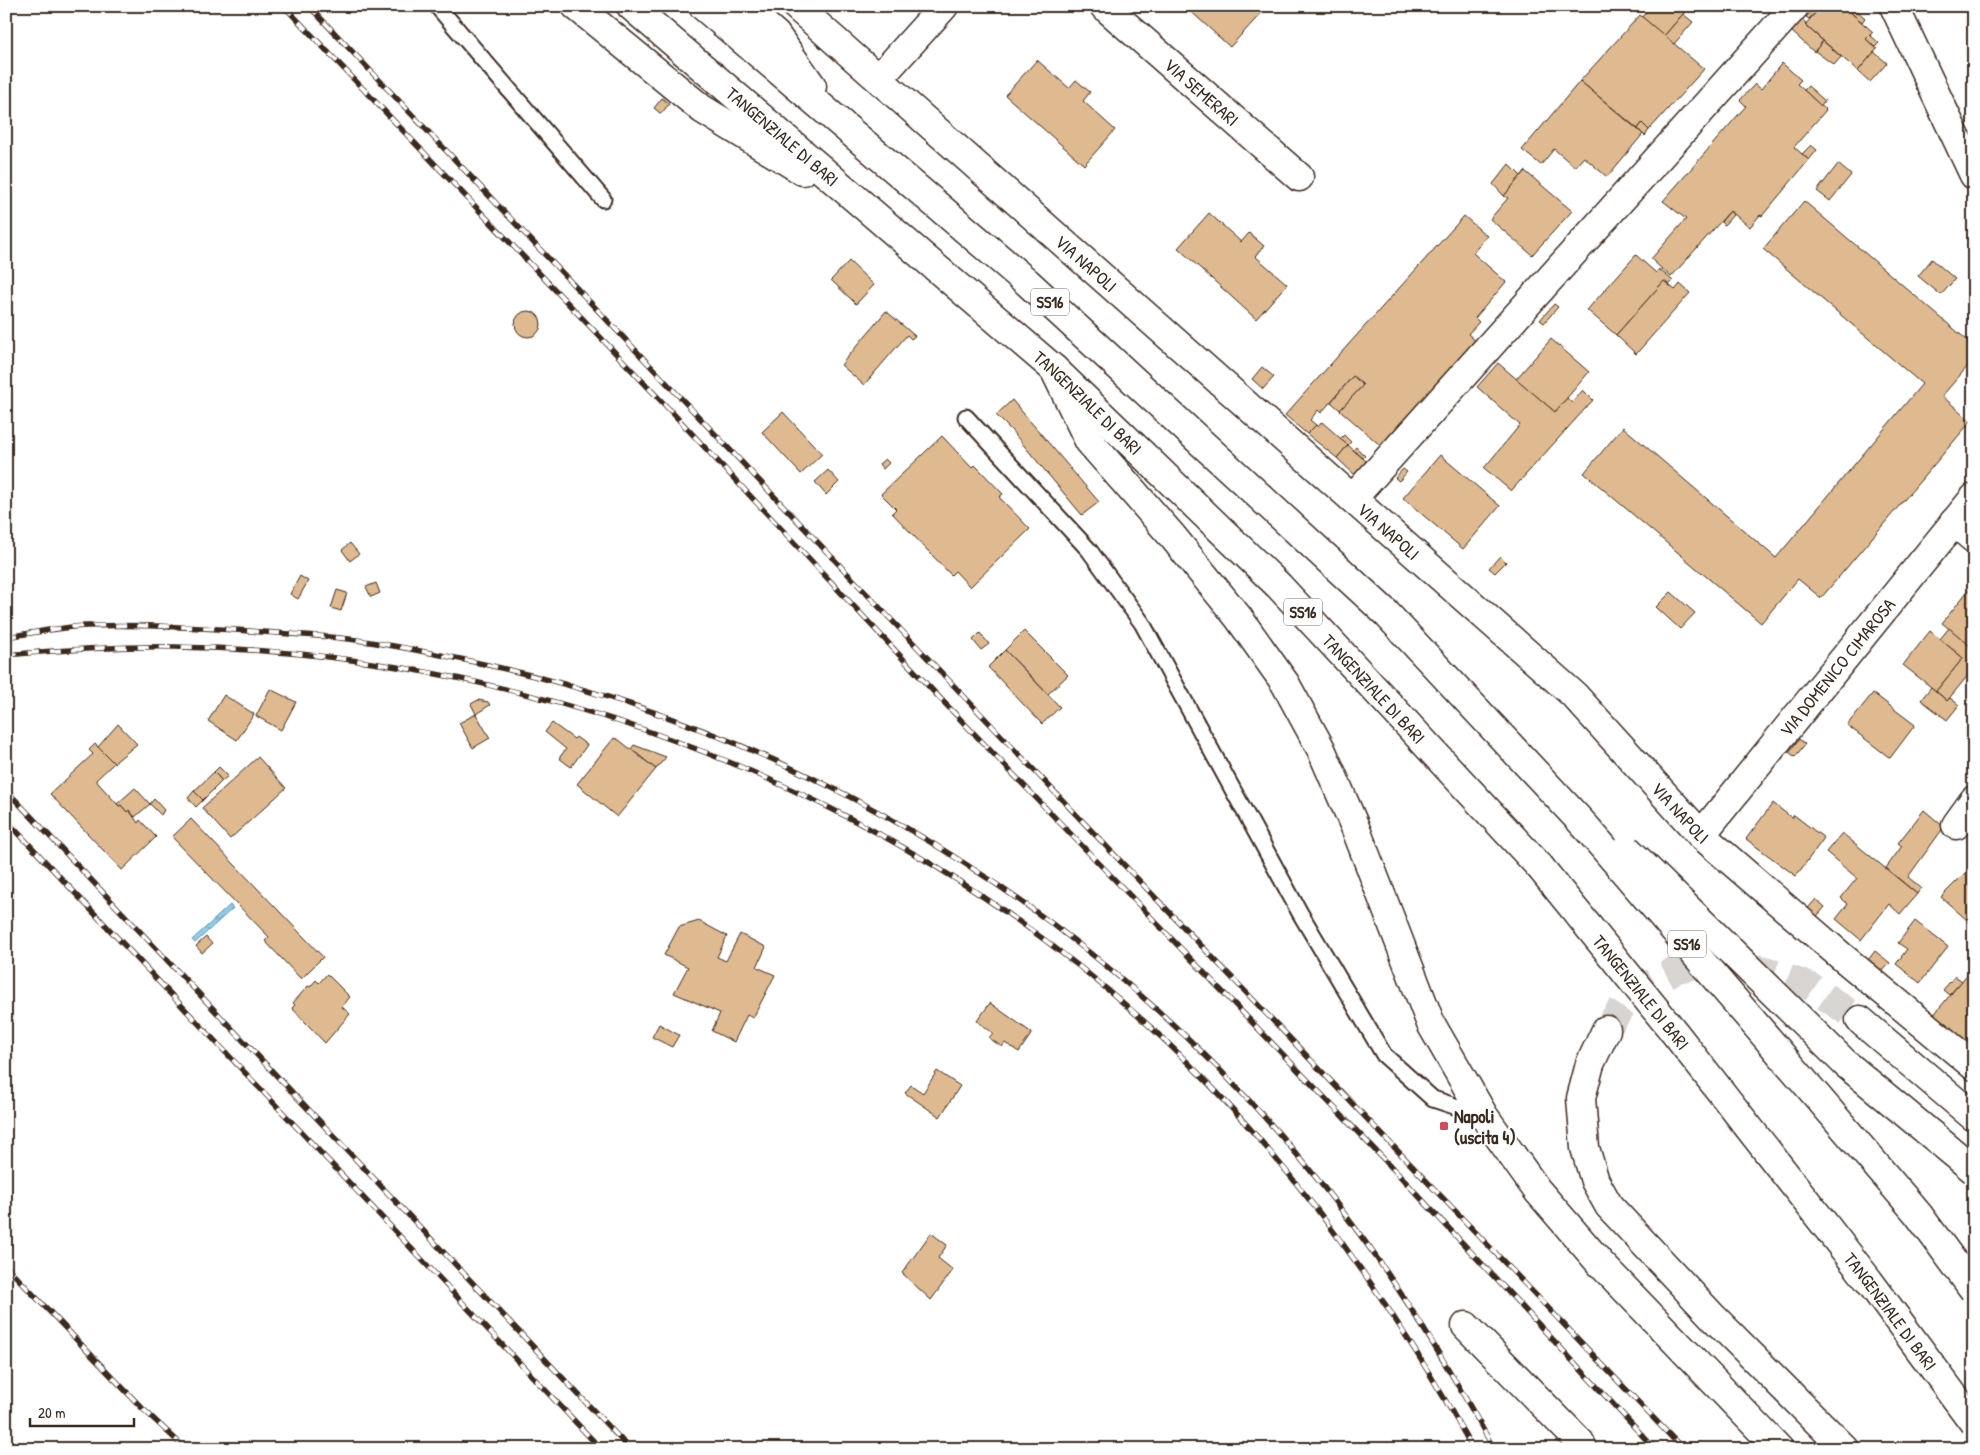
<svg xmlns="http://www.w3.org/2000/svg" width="1980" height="1455" font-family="'Patrick Hand',sans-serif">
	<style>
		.water { fill: url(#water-waves); stroke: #6b8d9a }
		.building { fill: #dfba90; stroke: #3b2a1e }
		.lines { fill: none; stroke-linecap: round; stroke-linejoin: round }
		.trunk-tunnel { stroke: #d8d4d2; stroke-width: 28; stroke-dasharray: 28 14; stroke-linecap: butt }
		.service-casing { stroke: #3b2a1e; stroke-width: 19 }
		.minor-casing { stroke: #3b2a1e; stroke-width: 31 }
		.trunk-casing { stroke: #3b2a1e; stroke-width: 31 }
		.service { stroke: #fff; stroke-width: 15 }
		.minor { stroke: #fff; stroke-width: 28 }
		.trunk { stroke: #fff; stroke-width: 28 }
		.rail-casing { stroke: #3b2a1e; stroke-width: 5.5 }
		.rail { stroke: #fff; stroke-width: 4; stroke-dasharray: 11; stroke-linecap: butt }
		.trunk-bridge-casing { stroke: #3b2a1e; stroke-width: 31; stroke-linecap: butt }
		.trunk-bridge { stroke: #fff; stroke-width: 28 }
		.poi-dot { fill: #d1495b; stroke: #fff; stroke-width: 2 }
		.labels { text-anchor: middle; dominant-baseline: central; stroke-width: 4; stroke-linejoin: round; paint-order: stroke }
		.shield { fill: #fff; stroke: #766a62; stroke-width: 1 }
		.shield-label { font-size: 16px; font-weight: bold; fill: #3b2a1e }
		.street-label { font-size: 18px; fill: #3b2a1e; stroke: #fff }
		.poi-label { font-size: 18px; font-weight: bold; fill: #3b2a1e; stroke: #fff; text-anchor: start }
	</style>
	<defs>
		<pattern id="water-waves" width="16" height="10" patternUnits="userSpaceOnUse" patternTransform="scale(1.25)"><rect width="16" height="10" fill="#8bcfec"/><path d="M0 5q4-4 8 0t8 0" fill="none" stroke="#79b2ca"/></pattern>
	</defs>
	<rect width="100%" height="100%" fill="#fff"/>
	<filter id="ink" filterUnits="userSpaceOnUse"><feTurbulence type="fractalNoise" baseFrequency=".02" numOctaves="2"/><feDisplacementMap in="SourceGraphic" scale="10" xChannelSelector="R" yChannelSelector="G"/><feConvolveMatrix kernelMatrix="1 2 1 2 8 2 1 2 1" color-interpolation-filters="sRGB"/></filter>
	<g filter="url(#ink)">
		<polygon class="water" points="230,905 233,908 195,943 192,940"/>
		<g class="building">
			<polygon points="1185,6 1262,6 1265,9 1230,47"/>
			<polygon points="1651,6 1690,6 1664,36 1642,17"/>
			<polygon points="1815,6 1821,6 1809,19 1806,17"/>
			<polygon points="1821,6 1855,6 1850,12 1873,32 1866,39 1877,49 1858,71 1805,25"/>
			<polygon points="1854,8 1865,18 1862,22 1850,12"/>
			<polygon points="1683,14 1693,22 1674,44 1664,36"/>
			<polygon points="1640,15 1704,69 1649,130 1642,123 1638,129 1580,81"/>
			<polygon points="1800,18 1806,23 1805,25 1823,41 1814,52 1790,30"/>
			<polygon points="1870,35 1879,43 1875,47 1866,39"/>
			<polygon points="1823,41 1841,57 1834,65 1815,51"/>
			<polygon points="1874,52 1887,63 1870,82 1858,71"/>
			<polygon points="1037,60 1069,88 1076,80 1090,92 1083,101 1115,130 1084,165 1005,95"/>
			<polygon points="1782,63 1801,80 1797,84 1826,110 1794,147 1809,160 1762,216 1760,215 1750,227 1730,211 1671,277 1651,259 1686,219 1663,201 1746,106 1740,100 1755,84 1761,89"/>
			<polygon points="1580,81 1643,134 1607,177 1584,157 1575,167 1554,149 1541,165 1522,150"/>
			<polygon points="1808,86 1825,101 1821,106 1804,90"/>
			<polygon points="662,98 669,104 661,114 654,108"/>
			<polygon points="1642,123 1649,130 1645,136 1638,129"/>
			<polygon points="1811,145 1817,150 1809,160 1802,154"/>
			<polygon points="1509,164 1521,176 1504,196 1493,184"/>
			<polygon points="1838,164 1851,175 1830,201 1817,191"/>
			<polygon points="1525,171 1572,211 1532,255 1490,219 1508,198 1504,196"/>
			<polygon points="1804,201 1974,346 1974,359 1942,396 1971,421 1821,598 1798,579 1761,623 1584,473 1623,427 1776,558 1922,384 1763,249"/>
			<polygon points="1730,211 1733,215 1724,225 1721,222"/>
			<polygon points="1209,213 1241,242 1249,233 1264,246 1255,256 1287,284 1256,319 1178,248"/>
			<polygon points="1464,216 1487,236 1473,253 1506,282 1475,318 1479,322 1468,334 1477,342 1381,446 1340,410 1363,385 1353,376 1321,413 1318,410 1310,420 1316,425 1307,434 1285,415"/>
			<polygon points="1636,255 1656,273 1659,269 1673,281 1669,285 1664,281 1616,335 1587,310"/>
			<polygon points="1932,259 1955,279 1941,295 1918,276"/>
			<polygon points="849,261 874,285 856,304 831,280"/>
			<polygon points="1664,281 1675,290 1680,284 1690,293 1636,354 1616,335"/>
			<polygon points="1554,304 1558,307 1544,323 1540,320"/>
			<circle cx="528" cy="324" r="13"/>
			<polygon points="886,311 915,336 911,339 907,335 864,385 841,365"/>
			<polygon points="1551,339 1589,372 1555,412 1516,379"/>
			<polygon points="1498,363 1555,412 1567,398 1572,403 1583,390 1593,400 1511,491 1484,468 1520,425 1477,387"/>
			<polygon points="1262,367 1274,377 1263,389 1252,379"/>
			<polygon points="1353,376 1363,385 1340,410 1331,402"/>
			<polygon points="1012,400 1099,502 1082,515 1011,430 996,415"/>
			<polygon points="783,412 822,454 801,474 762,432"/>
			<polygon points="1322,422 1348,445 1337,458 1307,434 1316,425 1318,427"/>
			<polygon points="1344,435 1351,442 1348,445 1340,439"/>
			<polygon points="942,436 972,468 975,465 1003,494 999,497 1030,529 970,587 955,571 951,575 892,513 896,509 881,494"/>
			<polygon points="1348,445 1368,463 1356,476 1337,458"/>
			<polygon points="1356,447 1365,456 1363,458 1353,450"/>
			<polygon points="1440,455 1500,506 1463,549 1403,498"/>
			<polygon points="885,459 889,463 883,469 879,464"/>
			<polygon points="1403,469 1407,472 1399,481 1395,478"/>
			<polygon points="828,470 839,482 826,495 815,482"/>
			<polygon points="350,543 359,554 350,561 342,550"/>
			<polygon points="1500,556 1506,562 1495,573 1489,568"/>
			<polygon points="300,576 308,581 298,599 290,594"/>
			<polygon points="1974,577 1974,649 1942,623 1971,587 1968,584"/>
			<polygon points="376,583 380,593 371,597 366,587"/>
			<polygon points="337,590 347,593 341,611 331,608"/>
			<polygon points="1671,592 1695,613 1680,629 1656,607"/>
			<polygon points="1949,628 1974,649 1974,668 1947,701 1936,691 1963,658 1940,639"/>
			<polygon points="1024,631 1068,675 1048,694 1005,650"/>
			<polygon points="1930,631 1963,658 1936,691 1903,665"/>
			<polygon points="980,633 989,644 981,650 973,640"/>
			<polygon points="1005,650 1060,707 1042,724 988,667"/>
			<polygon points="1931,687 1947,701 1950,698 1959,705 1947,720 1921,700"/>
			<polygon points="270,689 296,702 281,730 256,716"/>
			<polygon points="1873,693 1915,725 1890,758 1847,725"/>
			<polygon points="224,695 254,714 237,740 208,721"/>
			<polygon points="478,700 488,702 490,705 476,714 471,704"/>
			<polygon points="476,714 490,738 473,748 459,723"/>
			<polygon points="552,723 574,739 576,737 587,745 571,767 559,758 566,749 545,732"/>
			<polygon points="118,724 137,744 114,763 98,747"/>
			<polygon points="614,738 619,740 656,769 617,817 577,784"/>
			<polygon points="1799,739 1805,744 1795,757 1789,752"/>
			<polygon points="95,744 114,763 96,780 98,783 119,806 121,805 127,812 129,810 138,823 140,820 156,837 122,870 50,794 93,754 89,750"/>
			<polygon points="634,745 666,757 656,769 631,749"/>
			<polygon points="258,757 286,788 230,839 202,808"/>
			<polygon points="219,767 228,776 222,781 214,772"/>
			<polygon points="214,772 222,781 203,800 194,791"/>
			<polygon points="135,788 150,804 135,817 129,810 127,812 121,805 119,806 117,804"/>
			<polygon points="194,791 203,800 196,807 188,798"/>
			<polygon points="154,799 164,810 161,815 150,804"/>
			<polygon points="1773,803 1792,818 1794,815 1824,838 1796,876 1746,839"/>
			<polygon points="1924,810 1944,827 1908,877 1921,888 1917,894 1886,868 1902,846 1898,843"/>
			<polygon points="191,819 323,957 301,979 265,941 269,937 172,837"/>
			<polygon points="1842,833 1917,894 1900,914 1889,904 1861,940 1836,919 1848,904 1841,898 1857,878 1826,852"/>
			<polygon points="1974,864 1974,914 1967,920 1941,897"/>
			<polygon points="1816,899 1825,907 1811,923 1802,915"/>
			<polygon points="1974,914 1974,926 1967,920"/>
			<polygon points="699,921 727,936 717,957 726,961 740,934 766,947 757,967 775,975 753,1018 747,1015 734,1042 712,1031 720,1013 674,993 688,967 664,955 679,927"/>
			<polygon points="1915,921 1948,947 1920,983 1896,964 1907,949 1898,943"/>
			<polygon points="206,937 212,944 202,953 196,946"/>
			<polygon points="1875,951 1890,963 1882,972 1868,960"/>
			<polygon points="1974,966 1974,1033 1965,1044 1932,1017"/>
			<polygon points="327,974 350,997 342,1007 350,1014 325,1043 292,1008 295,1005 293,1003 308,986 310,987 316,980 319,983"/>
			<polygon points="1955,976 1962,981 1949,995 1943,990"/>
			<polygon points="990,1003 1032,1033 1019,1052 1005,1043 1002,1047 989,1038 993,1033 977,1021"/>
			<polygon points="659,1024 679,1035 672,1047 652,1037"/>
			<polygon points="937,1071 960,1086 940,1117 905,1093 911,1085 923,1093"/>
			<polygon points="931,1233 947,1245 938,1258 953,1270 931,1300 902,1273"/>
		</g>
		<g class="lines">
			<polyline class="trunk-tunnel" points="1606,1030 1631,994 1677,969 1721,961 1765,970 1811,987 1860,1020"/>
			<defs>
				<g id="service">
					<polyline points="437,6 603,199"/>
					<polyline points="966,417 1089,550 1142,623 1300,913 1384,1055 1433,1099 1482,1115"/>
				</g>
				<g id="minor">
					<path id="s1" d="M796 6 1574 695 1701 835 1841 956 1974 1066"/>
					<path id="s2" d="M1104 6 1299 177"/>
					<polyline points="1894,6 1974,175"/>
					<polyline points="879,78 944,6"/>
					<polyline points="1353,498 1795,6"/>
					<polyline points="1954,522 1974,539"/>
					<polyline points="1956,825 1974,800"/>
					<path id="s3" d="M1701 835 1974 498"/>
					<polyline points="1466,1326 1580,1442 1583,1449"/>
				</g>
				<g id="trunk">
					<polyline points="576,6 702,109 803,171"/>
					<path id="s4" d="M631 6 1054 369 1279 586 1540 867"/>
					<polyline points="703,6 1027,282 1385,612"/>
					<polyline points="743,6 776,35 812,86"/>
					<polyline points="1054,369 1089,441 1173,537 1238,617 1285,683 1321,749 1355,827 1431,1024 1484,1116 1537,1190 1600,1263 1779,1449"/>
					<polyline points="1860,1020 1974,1117"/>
					<polyline points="1606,1030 1590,1064 1581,1098 1585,1148 1595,1181 1609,1206 1713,1317 1845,1449"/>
				</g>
			</defs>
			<use href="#service" class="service-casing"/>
			<use href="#minor" class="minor-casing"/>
			<use href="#trunk" class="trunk-casing"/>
			<use href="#service" class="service"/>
			<use href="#minor" class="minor"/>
			<use href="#trunk" class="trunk"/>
			<defs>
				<g id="rail">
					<polyline points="284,6 667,407 935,693 1399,1175 1655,1449"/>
					<polyline points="309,6 1105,845 1683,1449"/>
					<path d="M6 637C33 633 60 627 87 626 141 624 196 627 250 631 283 634 316 635 349 639 388 644 427 652 465 660 815 733 1126 927 1343 1212 1400 1286 1449 1367 1494 1449"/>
					<path d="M6 655C62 650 119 646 175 647 552 651 944 810 1207 1082 1312 1191 1400 1316 1473 1449"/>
					<polyline points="6,790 630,1449"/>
					<polyline points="6,820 601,1449"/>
					<polyline points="6,1266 142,1408 186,1449"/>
				</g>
			</defs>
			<use href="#rail" class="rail-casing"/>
			<use href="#rail" class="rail"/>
			<defs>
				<g id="trunk-bridge">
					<polyline points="1385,612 1586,827 1918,1214 1974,1290"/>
					<polyline points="1627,849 1846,1064 1974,1170"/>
					<path id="s5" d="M1540 867 1674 1032 1869 1281 1974 1423"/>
				</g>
			</defs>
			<use href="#trunk-bridge" class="trunk-bridge-casing"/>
			<use href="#trunk-bridge" class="trunk-bridge"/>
		</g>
	</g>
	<rect class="poi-dot" x="1439" y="1121" width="10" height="10" rx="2.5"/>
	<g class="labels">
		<g class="shield">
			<rect x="1031" y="288.5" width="38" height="27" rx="4"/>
			<rect x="1284" y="598.5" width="38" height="27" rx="4"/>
			<rect x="1668" y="930.5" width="38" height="27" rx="4"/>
		</g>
		<g class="shield-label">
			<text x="1050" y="302">SS16</text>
			<text x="1303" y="612">SS16</text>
			<text x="1687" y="944">SS16</text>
		</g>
		<g class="street-label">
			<text stroke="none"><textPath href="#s2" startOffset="130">VIA SEMERARI</textPath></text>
			<text stroke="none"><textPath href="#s4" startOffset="200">TANGENZIALE DI BARI</textPath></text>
			<text stroke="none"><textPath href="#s1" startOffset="388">VIA NAPOLI</textPath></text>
			<text stroke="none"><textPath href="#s4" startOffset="605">TANGENZIALE DI BARI</textPath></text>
			<text stroke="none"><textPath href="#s1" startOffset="792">VIA NAPOLI</textPath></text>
			<text stroke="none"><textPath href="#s3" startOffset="216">VIA DOMENICO CIMAROSA</textPath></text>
			<text stroke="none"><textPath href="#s4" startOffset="1010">TANGENZIALE DI BARI</textPath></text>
			<text stroke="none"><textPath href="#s1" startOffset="1198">VIA NAPOLI</textPath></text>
			<text stroke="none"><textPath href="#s5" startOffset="161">TANGENZIALE DI BARI</textPath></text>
			<text stroke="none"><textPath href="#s5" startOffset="566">TANGENZIALE DI BARI</textPath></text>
		</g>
		<g class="poi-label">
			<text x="1454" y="1116">Napoli<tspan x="1454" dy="21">(uscita 4)</tspan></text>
		</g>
	</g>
	<rect width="1980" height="1455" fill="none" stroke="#fff" stroke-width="25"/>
	<rect x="12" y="12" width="1955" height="1430" fill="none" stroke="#3b2a1e" stroke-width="2" filter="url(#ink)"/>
	<path d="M30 1418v8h104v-8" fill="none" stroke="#3b2a1e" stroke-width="2.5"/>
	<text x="38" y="1418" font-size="15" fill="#3b2a1e" stroke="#ffffff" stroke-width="4" paint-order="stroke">20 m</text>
</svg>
